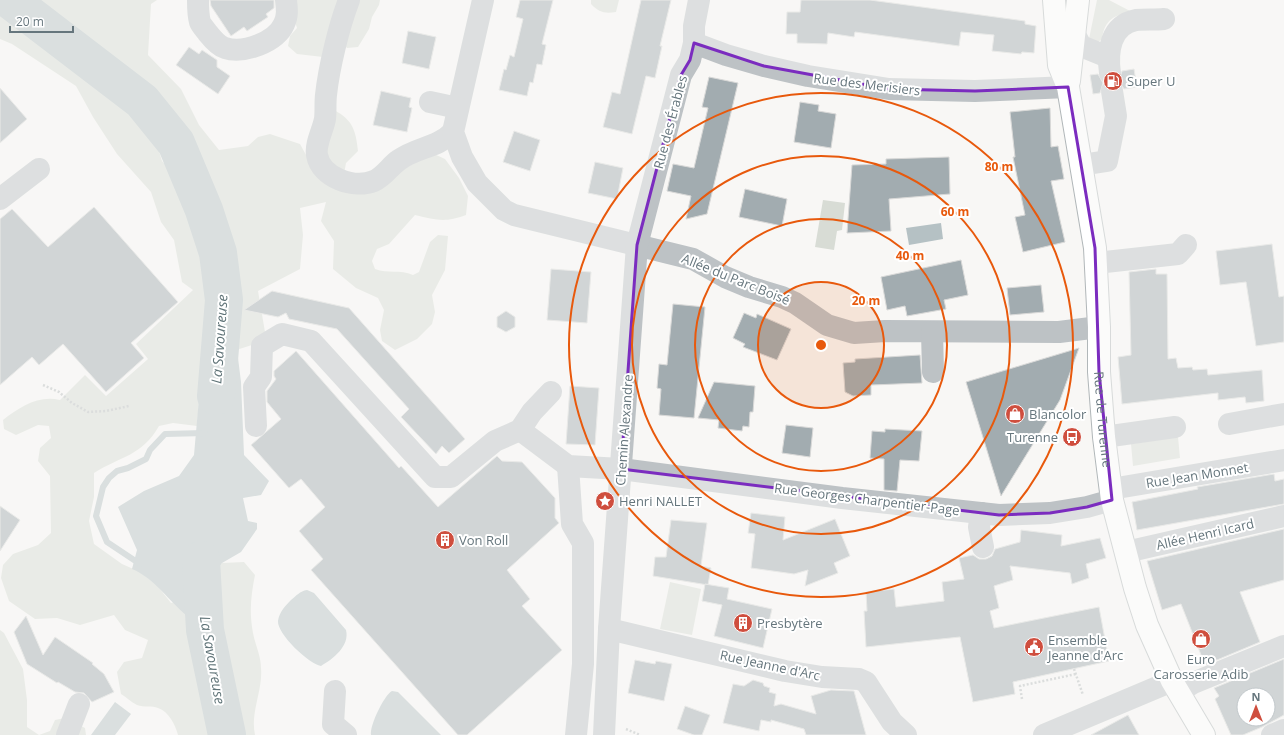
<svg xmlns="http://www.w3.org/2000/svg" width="1284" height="735" font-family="'Open Sans',sans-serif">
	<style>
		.green { fill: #d8dcd5 }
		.water { fill: #b5c1c4 }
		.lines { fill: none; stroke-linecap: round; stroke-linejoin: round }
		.stream { stroke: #b5c1c4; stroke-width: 6 }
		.river { stroke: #b5c1c4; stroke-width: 38 }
		.building { fill: #a2acb0; stroke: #d9d9d8; fill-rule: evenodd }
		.major-casing { stroke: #b1b7b9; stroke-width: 24 }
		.path { stroke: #b8bcbe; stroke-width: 2.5; stroke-dasharray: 2 2; stroke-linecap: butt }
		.minor { stroke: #bdc2c5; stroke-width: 22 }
		.major { stroke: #fff; stroke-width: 22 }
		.marked { fill: none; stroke: #7b2cbf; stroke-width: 3; stroke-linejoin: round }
		.ring { fill: none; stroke: #e8590c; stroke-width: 2 }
		.labels { text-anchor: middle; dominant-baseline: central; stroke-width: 4; stroke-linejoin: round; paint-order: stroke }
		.poi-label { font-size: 13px; fill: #66767d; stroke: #fff; text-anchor: start }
		.street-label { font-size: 13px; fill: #66767d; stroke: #fff }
		.water-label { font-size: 14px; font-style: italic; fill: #607478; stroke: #fff }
		.centre { fill: #e8590c; stroke: #fff; stroke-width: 2 }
		.ring-label { font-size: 12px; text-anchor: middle; font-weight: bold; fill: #e8590c; stroke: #fff; stroke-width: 4; stroke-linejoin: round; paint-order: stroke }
	</style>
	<rect width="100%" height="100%" fill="#f8f7f5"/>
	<g class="green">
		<path d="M26 0H157L151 4 148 55 181 89 199 125 219 150 248 146 258 137 270 134 300 144 311 164 334 110C353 120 356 131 358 151L346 163 342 185 392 176 432 153 445 159 459 178 468 196 466 215C445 223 436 220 415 215L389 244 377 249 372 261 375 269C388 274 400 269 413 275L419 272 430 242 438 235 448 236 445 270 432 295 435 312 432 324 417 339 395 350 382 341 380 330 384 310 378 298 356 288 333 269 334 241 321 221 326 202 300 208 303 235 300 269 258 291 265 332 252 345 230 352 213 339 208 338 202 364 197 426 173 423 159 426C142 456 121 456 94 473V497L89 521 94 544 122 564 138 571 156 584 171 603 212 591 213 576 222 563 244 562 255 575C251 595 249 612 253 633 255 644 261 656 261 668 263 691 250 712 255 735H178C175 724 169 712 158 708 152 705 144 708 137 705 131 702 126 697 121 694L117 672 124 662 142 658 148 640 125 630 114 615 80 625 57 618 35 619 9 601 1 578 3 565 13 554 38 545 51 533 50 476 38 461 40 448 51 438 49 426 38 425 16 435 4 429 3 420C20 407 38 395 60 400L85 375 106 396 148 359 136 344 193 290 182 282 174 240 161 222 151 192 117 154 93 117 76 86 12 44 0 39V7L55 53 86 72 132 110 156 141 162 161 178 179 182 203 204 257 216 292 211 315 215 325 230 296 228 268 204 233 196 204 200 166 183 132 165 112 133 83Z"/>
		<polygon points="288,0 380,0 379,5 372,17 369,29 358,47 347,48 341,41 323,57 297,54 288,46 290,36 297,28"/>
		<path d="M591 0H619L616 12C604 14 599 12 591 4Z"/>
		<path d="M1097 0H1109L1132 12C1114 15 1104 20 1102 39L1098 42 1089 39Z"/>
		<polygon points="823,200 845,203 842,230 837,231 834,250 815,247"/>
		<polygon points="1178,437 1180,458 1133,466 1131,444"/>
		<polygon points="670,582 701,589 692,635 660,629"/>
		<polygon points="0,630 4,633 23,669 27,700 27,727 39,735 50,731 55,720 65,718 85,728 86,735 0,735"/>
	</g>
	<g class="water">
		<polygon points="941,223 943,239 909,245 906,228"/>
		<path d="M208 337 213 339 230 352 237 350 241 382 244 455 269 481 261 495 243 498 248 521 257 523V529L241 552 222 563 213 576 210 612 187 616C169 601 154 578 132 569L137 550 118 507 144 491 179 476 194 455 202 364Z"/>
		<path d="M307 590 314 593 346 630C350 646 333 659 321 666 309 664 277 634 278 621 279 612 286 605 291 600 296 596 300 591 307 590Z"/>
		<path d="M392 691 398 692 441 735H371C369 727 384 695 392 691Z"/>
		<polygon points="115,702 131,714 115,735 91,735"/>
	</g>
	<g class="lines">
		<polyline class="stream" points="140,564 107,542 96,516 103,487 109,478 117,471 128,468 146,459 150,450 165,434 205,433"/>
		<g class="river">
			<polyline points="10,0 142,101 176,143 204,210 218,253 224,300 216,396"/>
			<polyline points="201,560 205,630 227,735"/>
		</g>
	</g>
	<g class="building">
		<polygon points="210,0 274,0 274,8 266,14 268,17 247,31 244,27 231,36 211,6"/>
		<polygon points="520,0 553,0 542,44 546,45 542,65 537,64 533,83 530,82 527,96 499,90 504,69 506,70 510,55 514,57 523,19 516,17"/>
		<polygon points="641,0 671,0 660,46 662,46 655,78 646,76 632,134 603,127 612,92 620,94"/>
		<polygon points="801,0 870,0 1025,21 1025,24 1036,26 1034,53 1022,52 1021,54 992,51 994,35 961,32 959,46 855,32 854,37 828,33 827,44 797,43 797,34 786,34 787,12 800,12"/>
		<polygon points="408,31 436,37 429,69 402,63"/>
		<polygon points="189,47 199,54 202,50 217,60 217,67 230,76 218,94 176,65"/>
		<polygon points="1134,69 1137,87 1124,89 1119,81 1122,71"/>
		<polygon points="1098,74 1103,83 1100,93 1093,94 1090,75"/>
		<polygon points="709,77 738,83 707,214 686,219 691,196 667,191 673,164 694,168 708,108 702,107"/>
		<polygon points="0,88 27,119 0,143"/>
		<polygon points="381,91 411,98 409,107 412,108 407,132 373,125"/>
		<polygon points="800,102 819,105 818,111 836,114 831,148 794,142"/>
		<polygon points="1050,108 1051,147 1058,146 1064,179 1051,181 1065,242 1023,252 1015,217 1025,215 1013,157 1015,157 1010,112"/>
		<polygon points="514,131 540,140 530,171 503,162"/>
		<polygon points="949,157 950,194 889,199 891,231 847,233 852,165 886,164 886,159"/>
		<polygon points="595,162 623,168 617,199 588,193"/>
		<polygon points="745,189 787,199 782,226 739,217"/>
		<polygon points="94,207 178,302 131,343 144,358 106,392 63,344 39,365 32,357 0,385 0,219 12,209 48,247"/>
		<polygon points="1272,244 1279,297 1284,296 1284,342 1256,346 1246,282 1220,285 1216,251"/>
		<polygon points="961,260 968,295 944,300 946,309 907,316 905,306 887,310 881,277"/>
		<polygon points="551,269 591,272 587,323 547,320"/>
		<polygon points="1156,269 1156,274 1167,274 1168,359 1176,358 1178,368 1192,367 1193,370 1207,369 1208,375 1262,370 1264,401 1246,403 1245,397 1218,400 1218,393 1122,404 1118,357 1131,355 1129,272"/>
		<polygon points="1041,285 1044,312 1010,315 1007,288"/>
		<polygon points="272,291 349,308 465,439 449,453 442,446 436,454 401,417 409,409 337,329 289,319 286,313 278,317 244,310"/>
		<polygon points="673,304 705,307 694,418 659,415 661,389 657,388 659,364 667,365"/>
		<polygon points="506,311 515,317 515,327 506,332 497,327 497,317"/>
		<polygon points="744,313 756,318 757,314 791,329 777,360 743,347 745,344 733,338"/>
		<polygon points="1079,348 1060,400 1001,496 966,382"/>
		<polygon points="296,351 399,468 401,466 438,507 497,456 502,461 522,462 555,498 555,518 559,523 507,570 530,599 522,606 562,650 467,735 458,735 311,570 323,559 299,531 325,507 301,479 289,488 251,445 281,419 267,402 267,391 276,379 274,376 274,371"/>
		<polygon points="920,355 922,383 871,385 871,395 853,396 845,392 843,363 855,362 855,359"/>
		<polygon points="714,382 755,386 753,412 750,412 749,427 743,426 742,431 718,428 719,420 698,418"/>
		<polygon points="570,386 599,388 595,445 566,444"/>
		<polygon points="786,425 813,428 810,457 782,453"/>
		<polygon points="885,429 922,431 919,461 900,460 897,491 884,490 884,459 870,458 872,431 885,432"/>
		<polygon points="1274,474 1275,481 1284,479 1284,504 1137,530 1132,502 1198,489 1197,487"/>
		<polygon points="0,506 20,520 0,551"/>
		<polygon points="751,513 785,517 783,540 835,519 850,556 834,563 838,573 805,586 808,570 794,574 751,568 755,534 748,533"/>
		<polygon points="671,520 707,523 701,566 711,568 708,585 653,576 655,557 666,557"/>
		<polygon points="1284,529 1284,580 1240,592 1260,642 1205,665 1181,604 1162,610 1147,561"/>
		<polygon points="1021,530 1062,535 1061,546 1100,538 1106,558 1086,564 1089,578 1072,584 1070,573 1010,566 1013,580 994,586 999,608 990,611 994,628 1099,607 1109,661 1013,682 1015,694 973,702 960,637 866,647 864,611 867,611 866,592 894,589 896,607 944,601 942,582 964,579 959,558 973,555 979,559 986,559 992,556 995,549 1020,542"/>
		<polygon points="705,584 729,588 727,599 772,609 763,648 714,636 722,605 702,601"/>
		<polygon points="26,616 43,655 55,637 93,663 92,664 104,674 114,692 92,702 84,693 75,692 58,682 57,683 27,664 14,632"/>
		<path d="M1284 659V715L1262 727 1243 735H1231L1215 699 1219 696 1214 688ZM1244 695H1268V719H1244Z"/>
		<polygon points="635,660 655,664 656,661 672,664 664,701 628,693"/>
		<polygon points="753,680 763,683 764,686 770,688 769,692 776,694 774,706 781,704 816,714 811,696 831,690 854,691 866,735 806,735 804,729 771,720 771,722 761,720 759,731 723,723 733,684 744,686"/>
		<polygon points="685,706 710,715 702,735 694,735 677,729"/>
		<polygon points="1128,715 1139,735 1091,735"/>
	</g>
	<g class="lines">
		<defs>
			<g id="major">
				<path id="s1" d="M1054 0 1059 65 1068 87 1095 248 1099 327V372L1104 437 1112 500 1135 588 1147 625 1172 681 1204 735"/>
				<polyline points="1069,81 1078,0"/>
			</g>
		</defs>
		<use href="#major" class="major-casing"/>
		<g class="path">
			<polyline points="43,385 59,392 72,403 88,412 106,411 129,406"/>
			<polyline points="1074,669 1083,695"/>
			<polyline points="1022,699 1020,686 1076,674"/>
			<polyline points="626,729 640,735"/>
		</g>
		<g class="minor">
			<path d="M198 0C198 7 198 15 200 22 201 25 205 29 207 32 211 37 218 46 225 48 244 54 276 42 284 24 288 16 287 9 286 0"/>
			<path d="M349 0C339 26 329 67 326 95 325 103 326 111 325 119 323 130 315 144 317 155 321 178 354 189 374 181 385 176 390 166 399 160 417 147 437 148 453 132"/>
			<polyline points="483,0 453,132 462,157 477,183 504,210 514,215 693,259 725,277 749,287 782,297 795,303 827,325 854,333 885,331 1059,332 1099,327"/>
			<polyline points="1074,33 1081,46 1108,57"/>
			<polyline points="694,43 726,55 764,66 808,76 889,89 975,91 1068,87"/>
			<path d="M1110 73C1107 52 1110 25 1136 20 1145 19 1155 20 1164 19"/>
			<polyline points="430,102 458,108"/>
			<polyline points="1081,165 1107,161 1116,116 1112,91"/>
			<polyline points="0,199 39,169"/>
			<polyline points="1096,263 1178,254 1186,245"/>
			<polyline points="932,332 933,372"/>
			<polyline points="1229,424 1284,414"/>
			<polyline points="256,426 254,387 261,377 262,346 282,334 311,341 435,477 451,477 495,441 520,430 532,412 551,392"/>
			<polyline points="520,430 568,466 621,469 842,498 999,515 1050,513 1087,507 1112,500"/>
			<polyline points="1104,437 1175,427"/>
			<polyline points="568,466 572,524 583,543 583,664 576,735"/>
			<polyline points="1111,489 1284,460"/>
			<polyline points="981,513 979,527 983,547"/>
			<polyline points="1126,552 1284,516"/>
			<polyline points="609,629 785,671 822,677 859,679 866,682 892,722 906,735"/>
			<polyline points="335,691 333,724 346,735"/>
			<polyline points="1179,692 1193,683 1284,646"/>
			<polyline points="67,735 79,704"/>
			<polyline points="604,735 609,629 637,245 681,75 690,60 694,43 694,26 699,0"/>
			<polyline points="1044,735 1172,681"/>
			<polyline points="1272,735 1284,730"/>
		</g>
		<use href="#major" class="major"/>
	</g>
	<path d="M0 0H1284V735H0ZM694 43 764 66 889 89 975 91 1068 87 1095 248 1099 372 1112 500 1087 507 1050 513 999 515 621 469 637 245 681 75 690 60Z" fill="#f8f7f5" fill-opacity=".55" fill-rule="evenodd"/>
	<path class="marked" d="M694 43 764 66 889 89 975 91 1068 87 1095 248 1099 372 1112 500 1087 507 1050 513 999 515 621 469 637 245 681 75 690 60Z"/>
	<circle cx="821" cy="345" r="63" fill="#e8590c" fill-opacity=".12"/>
	<g class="ring">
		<circle cx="821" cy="345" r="63"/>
		<circle cx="821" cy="345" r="126"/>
		<circle cx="821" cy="345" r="189"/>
		<circle cx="821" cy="345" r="252"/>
	</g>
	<defs>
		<symbol id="fuel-disc" viewBox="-11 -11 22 22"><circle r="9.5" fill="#cf4e3e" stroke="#fff"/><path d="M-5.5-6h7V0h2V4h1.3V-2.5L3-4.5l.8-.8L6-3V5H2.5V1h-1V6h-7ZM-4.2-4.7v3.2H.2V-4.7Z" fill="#fff"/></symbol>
		<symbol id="shop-disc" viewBox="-11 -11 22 22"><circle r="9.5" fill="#cf4e3e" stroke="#fff"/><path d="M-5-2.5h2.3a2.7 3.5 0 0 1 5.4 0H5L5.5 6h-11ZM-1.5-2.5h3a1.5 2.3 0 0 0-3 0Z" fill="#fff"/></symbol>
		<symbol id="bus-disc" viewBox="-11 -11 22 22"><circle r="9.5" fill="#cf4e3e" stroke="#fff"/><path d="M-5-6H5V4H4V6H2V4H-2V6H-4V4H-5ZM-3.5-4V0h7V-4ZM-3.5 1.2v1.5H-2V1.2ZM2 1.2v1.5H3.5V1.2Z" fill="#fff"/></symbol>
		<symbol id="sight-disc" viewBox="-11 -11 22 22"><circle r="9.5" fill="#cf4e3e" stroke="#fff"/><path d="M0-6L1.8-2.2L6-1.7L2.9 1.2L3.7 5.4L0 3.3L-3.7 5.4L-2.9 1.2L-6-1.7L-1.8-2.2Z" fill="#fff"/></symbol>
		<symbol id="building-disc" viewBox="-11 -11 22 22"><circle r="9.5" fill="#cf4e3e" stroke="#fff"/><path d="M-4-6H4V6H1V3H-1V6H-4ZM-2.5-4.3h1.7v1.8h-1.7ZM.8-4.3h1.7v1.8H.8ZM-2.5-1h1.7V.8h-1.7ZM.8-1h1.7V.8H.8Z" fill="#fff"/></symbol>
		<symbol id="civic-disc" viewBox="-11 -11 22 22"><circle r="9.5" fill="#cf4e3e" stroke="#fff"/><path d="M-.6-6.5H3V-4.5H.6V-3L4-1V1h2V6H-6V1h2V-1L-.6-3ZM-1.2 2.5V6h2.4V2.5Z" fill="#fff"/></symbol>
	</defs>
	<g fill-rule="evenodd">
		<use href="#fuel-disc" x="1102" y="70" width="22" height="22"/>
		<use href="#shop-disc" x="1004" y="403" width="22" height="22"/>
		<use href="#bus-disc" x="1061" y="426" width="22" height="22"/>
		<use href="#sight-disc" x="594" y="490" width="22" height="22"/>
		<use href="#building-disc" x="434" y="529" width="22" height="22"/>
		<use href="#building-disc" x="732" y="612" width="22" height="22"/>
		<use href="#shop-disc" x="1190" y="628" width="22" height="22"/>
		<use href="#civic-disc" x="1023" y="636" width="22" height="22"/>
	</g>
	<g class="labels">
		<g class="poi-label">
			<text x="1127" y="81">Super U</text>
			<text x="1029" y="414">Blancolor</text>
			<text x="1058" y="437" text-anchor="end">Turenne</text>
			<text x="619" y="501">Henri NALLET</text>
			<text x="459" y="540">Von Roll</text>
			<text x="757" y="623">Presbytère</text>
			<text x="1048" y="640">Ensemble<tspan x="1048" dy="15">Jeanne d'Arc</tspan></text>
			<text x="1201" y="659" text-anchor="middle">Euro<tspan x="1201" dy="15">Carosserie Adib</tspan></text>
		</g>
		<g class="street-label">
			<text transform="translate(867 84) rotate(7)">Rue des Merisiers</text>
			<text transform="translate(670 122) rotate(-75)">Rue des Érables</text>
			<text transform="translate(736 279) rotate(22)">Allée du Parc Boisé</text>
			<text stroke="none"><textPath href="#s1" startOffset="424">Rue de Turenne</textPath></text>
			<text transform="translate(624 430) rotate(-86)">Chemin Alexandre</text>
			<text transform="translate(1197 475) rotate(-9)">Rue Jean Monnet</text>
			<text transform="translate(867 499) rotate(7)">Rue Georges Charpentier-Page</text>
			<text transform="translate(1205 534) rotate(-13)">Allée Henri Icard</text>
			<text transform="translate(770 665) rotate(12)">Rue Jeanne d'Arc</text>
		</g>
		<g class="water-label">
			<text transform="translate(219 339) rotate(-86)">La Savoureuse</text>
			<text transform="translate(213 660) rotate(80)">La Savoureuse</text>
		</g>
	</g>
	<circle cx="821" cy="345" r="6" class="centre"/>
	<g class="ring-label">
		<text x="999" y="171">80 m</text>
		<text x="955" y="216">60 m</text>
		<text x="910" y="260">40 m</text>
		<text x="866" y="305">20 m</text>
	</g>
	<g transform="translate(1256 707)"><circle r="19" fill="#ffffff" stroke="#c2c8cb"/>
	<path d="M0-3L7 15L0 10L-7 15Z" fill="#cf4e3e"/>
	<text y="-6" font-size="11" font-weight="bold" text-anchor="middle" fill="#66767d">N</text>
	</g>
	<path d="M10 26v6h63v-6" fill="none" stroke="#66767d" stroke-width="2"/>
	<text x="16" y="26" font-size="12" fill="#66767d" stroke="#ffffff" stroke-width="3" paint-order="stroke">20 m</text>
</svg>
